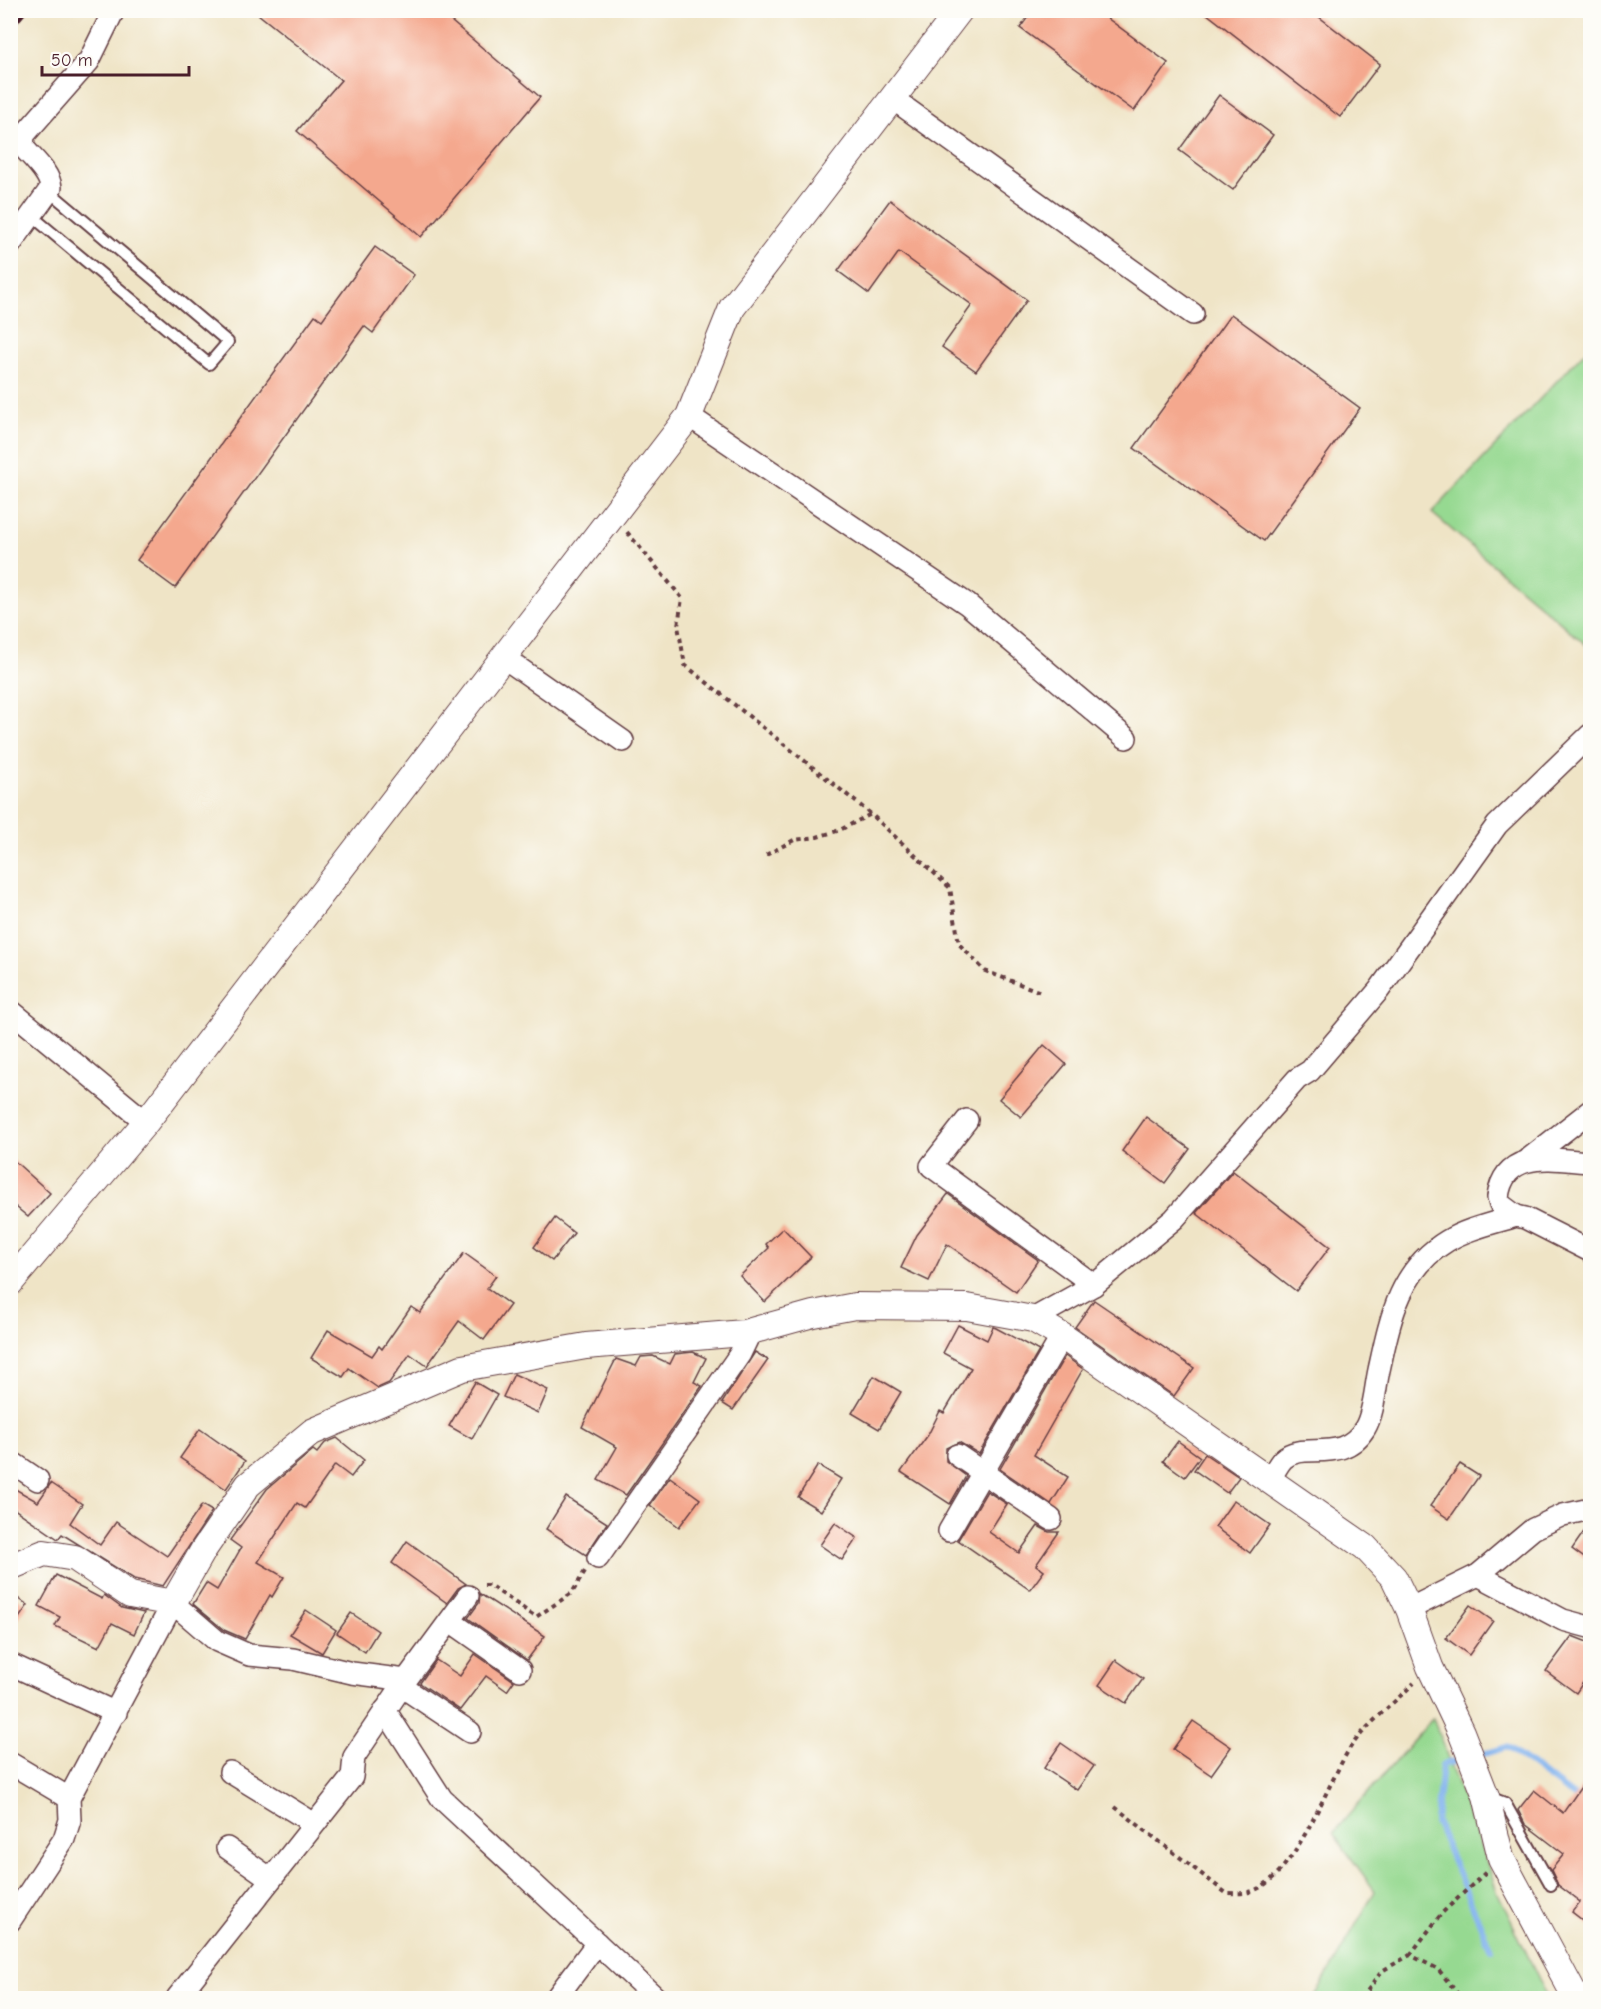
<svg xmlns="http://www.w3.org/2000/svg" width="1601" height="2009" font-family="'Comic Neue',sans-serif">
	<style>
		.green { fill: #96d991; stroke: #707c5e; stroke-width: 1.5 }
		.lines { fill: none; stroke-linecap: round; stroke-linejoin: round }
		.stream { stroke: #82b3ee; stroke-width: 6 }
		.building { fill: #f4a88e }
		.service-casing { stroke: #633d42; stroke-width: 14 }
		.minor-casing { stroke: #633d42; stroke-width: 24 }
		.tertiary-casing { stroke: #633d42; stroke-width: 28 }
		.path { stroke: #633d42; stroke-width: 4; stroke-dasharray: 4.5 4.5; stroke-linecap: butt }
		.service { stroke: #fff; stroke-width: 10 }
		.minor { stroke: #fff; stroke-width: 21 }
		.tertiary { stroke: #fff; stroke-width: 26 }
		.rail { stroke: #4a1f2b; stroke-width: 4.5 }
	</style>
	<rect width="100%" height="100%" fill="#fdfcf7"/>
	<filter id="ink" filterUnits="userSpaceOnUse"><feTurbulence type="fractalNoise" baseFrequency=".0167" numOctaves="2"/><feDisplacementMap in="SourceGraphic" scale="12" xChannelSelector="R" yChannelSelector="G"/><feConvolveMatrix kernelMatrix="1 2 1 2 8 2 1 2 1" color-interpolation-filters="sRGB"/></filter>
	<filter id="wash" filterUnits="userSpaceOnUse"><feTurbulence type="fractalNoise" baseFrequency=".008" numOctaves="4" result="noise"/><feDisplacementMap in="SourceGraphic" scale="24" xChannelSelector="R" yChannelSelector="G"/><feGaussianBlur stdDeviation="1.35" result="paint"/><feColorMatrix in="noise" values="0 0 0 0 0 0 0 0 0 0 0 0 0 0 0 0 0 1.4 0 .05"/><feComposite in="paint" operator="in"/></filter>
	<g filter="url(#wash)">
		<rect width="100%" height="100%" fill="#efe4c6"/>
		<g class="green">
			<polygon points="1590,346 1590,648 1432,513"/>
			<polygon points="1433,1718 1497,1891 1548,1998 1439,1998 1423,1995 1409,1998 1314,1998 1375,1891 1333,1833"/>
		</g>
		<g class="lines">
			<g class="stream">
				<polyline points="1476,1756 1507,1747 1590,1808"/>
				<polyline points="1466,1758 1442,1765 1436,1822 1491,1949"/>
			</g>
		</g>
		<g id="blocks">
			<g class="building">
				<polygon points="253,10 438,10 540,97 421,237 297,131 341,80"/>
				<polygon points="1033,10 1096,10 1168,63 1134,111 1020,28"/>
				<polygon points="1202,10 1310,10 1380,64 1340,117"/>
				<polygon points="1219,95 1273,135 1233,190 1179,150"/>
				<polygon points="890,200 1027,300 976,371 942,347 972,305 899,252 869,294 838,271"/>
				<polygon points="375,247 414,275 373,333 364,326 175,588 137,560 315,315 322,320"/>
				<polygon points="1231,314 1360,408 1264,541 1134,448"/>
				<polygon points="1044,1045 1066,1064 1021,1117 999,1099"/>
				<polygon points="1146,1117 1190,1149 1165,1183 1122,1151"/>
				<polygon points="10,1157 50,1193 28,1217 10,1202"/>
				<polygon points="1233,1171 1330,1247 1296,1291 1196,1213"/>
				<polygon points="948,1194 1038,1260 1016,1292 947,1244 929,1281 901,1268 917,1235"/>
				<polygon points="555,1218 574,1233 552,1261 534,1247"/>
				<polygon points="783,1228 811,1257 765,1302 740,1276 769,1248 766,1244"/>
				<polygon points="464,1253 496,1276 487,1288 510,1305 484,1340 459,1321 427,1366 410,1354 389,1383 378,1388 349,1368 343,1377 311,1358 328,1330 372,1356 379,1346 382,1349 411,1307 420,1313"/>
				<polygon points="1094,1300 1194,1368 1174,1396 1075,1327"/>
				<polygon points="958,1325 987,1340 993,1327 996,1328 1039,1351 979,1454 959,1442 946,1448 946,1461 966,1476 950,1504 901,1472 928,1435 940,1411 944,1413 971,1368 943,1353"/>
				<polygon points="693,1352 706,1358 694,1382 702,1386 626,1495 598,1480 617,1447 582,1427 616,1359 636,1366 641,1357 653,1356 670,1364 675,1354"/>
				<polygon points="755,1352 768,1360 733,1410 722,1403"/>
				<polygon points="1065,1356 1083,1369 1034,1455 1068,1477 1051,1504 1000,1469"/>
				<polygon points="514,1374 548,1390 538,1413 503,1397"/>
				<polygon points="874,1376 901,1392 879,1429 852,1413"/>
				<polygon points="475,1382 497,1395 472,1439 449,1426"/>
				<polygon points="200,1429 245,1461 226,1489 180,1458"/>
				<polygon points="337,1438 364,1460 351,1477 335,1465 305,1508 297,1503 258,1562 284,1577 272,1597 270,1595 245,1639 224,1630 193,1604 206,1583 217,1590 241,1548 230,1540 267,1489 313,1450 317,1453 325,1443"/>
				<polygon points="1178,1441 1200,1457 1185,1477 1163,1461"/>
				<polygon points="1205,1454 1239,1477 1227,1493 1194,1470"/>
				<polygon points="1460,1464 1479,1476 1449,1519 1430,1506"/>
				<polygon points="818,1465 841,1479 821,1511 798,1497"/>
				<polygon points="670,1477 700,1499 679,1527 650,1505"/>
				<polygon points="51,1483 82,1504 70,1523 100,1545 116,1522 167,1556 202,1505 212,1511 163,1586 134,1579 62,1534 58,1539 10,1506 10,1486 38,1502"/>
				<polygon points="987,1491 1007,1504 989,1532 1019,1553 1038,1526 1049,1532 1059,1532 1036,1565 1044,1571 1030,1590 958,1540"/>
				<polygon points="566,1497 607,1523 586,1555 546,1529"/>
				<polygon points="1234,1500 1270,1525 1250,1553 1215,1527"/>
				<polygon points="835,1523 857,1538 842,1560 820,1545"/>
				<polygon points="1590,1523 1590,1562 1572,1549"/>
				<polygon points="407,1541 466,1584 458,1588 447,1603 392,1563"/>
				<polygon points="56,1575 102,1599 104,1595 122,1608 144,1613 134,1634 112,1623 99,1647 55,1626 60,1617 39,1606"/>
				<polygon points="10,1593 28,1605 10,1631"/>
				<polygon points="480,1594 545,1636 527,1660 468,1618 479,1603"/>
				<polygon points="1470,1605 1493,1621 1469,1655 1446,1638"/>
				<polygon points="306,1610 336,1630 322,1653 290,1634"/>
				<polygon points="351,1613 378,1631 365,1652 337,1633"/>
				<polygon points="1572,1636 1590,1643 1590,1672 1576,1693 1546,1671"/>
				<polygon points="475,1654 514,1681 507,1691 486,1676 460,1710 420,1683 436,1660 460,1676"/>
				<polygon points="1116,1660 1143,1679 1126,1703 1099,1685"/>
				<polygon points="1193,1721 1231,1747 1211,1775 1173,1749"/>
				<polygon points="1061,1743 1094,1766 1077,1790 1044,1768"/>
				<polygon points="1590,1774 1590,1926 1572,1912 1580,1902 1558,1885 1551,1870 1564,1854 1525,1824 1518,1810 1534,1790 1563,1813"/>
			</g>
		</g>
	</g>
	<g filter="url(#ink)">
		<use href="#blocks" fill-opacity="0" stroke="#633d42" stroke-width="1.5"/>
		<g class="lines">
			<defs>
				<g id="service">
					<polyline points="32,216 209,364 228,342 50,192"/>
					<polyline points="1489,1797 1505,1803 1551,1885"/>
				</g>
				<g id="minor">
					<polyline points="893,99 1193,314"/>
					<path d="M10 245 51 188C50 173 33 159 23 147L24 135 89 61 114 10"/>
					<polyline points="689,416 967,604 1126,738"/>
					<polyline points="503,657 623,741"/>
					<polyline points="10,1010 146,1122"/>
					<polyline points="967,1120 931,1166 1094,1285"/>
					<polyline points="1530,1158 1590,1111"/>
					<path d="M1516 1216 1500 1204 1498 1197C1505 1147 1555 1160 1590 1162"/>
					<polyline points="1033,1319 1094,1285 1174,1219 1297,1079 1310,1071 1379,990 1497,825 1590,735"/>
					<polyline points="957,1455 1051,1519"/>
					<polyline points="10,1461 38,1480"/>
					<path d="M1270 1479C1274 1473 1278 1464 1283 1459 1303 1440 1342 1466 1365 1428 1374 1413 1375 1388 1379 1370 1390 1320 1399 1270 1447 1241 1466 1229 1494 1223 1516 1216L1525 1218 1590 1251"/>
					<polyline points="949,1531 1062,1336"/>
					<polyline points="598,1558 740,1354 751,1331"/>
					<polyline points="1478,1575 1563,1620 1589,1627"/>
					<polyline points="1409,1609 1478,1575 1533,1529 1563,1515 1590,1509"/>
					<polyline points="450,1621 520,1670"/>
					<polyline points="10,1664 116,1713"/>
					<polyline points="401,1686 470,1732"/>
					<polyline points="385,1710 442,1799 656,1998"/>
					<polyline points="10,1763 69,1798"/>
					<polyline points="230,1772 305,1818 311,1828"/>
					<polyline points="227,1848 271,1879"/>
					<polyline points="10,1921 64,1839 70,1820 69,1798 173,1603 217,1641 249,1655 293,1659 352,1673 406,1680"/>
					<polyline points="177,1998 352,1777 354,1757 406,1680 468,1596"/>
					<polyline points="556,1998 597,1943"/>
				</g>
				<g id="tertiary">
					<polyline points="10,1283 146,1122 689,416 732,308 960,10"/>
					<polyline points="10,1567 44,1553 75,1558 130,1595 173,1603 204,1549 248,1485 312,1432 462,1368 586,1346 744,1333 813,1314 855,1306 967,1307 1033,1319 1062,1336 1365,1547 1394,1578 1409,1609 1430,1667 1461,1732 1486,1796 1501,1858 1576,1998"/>
				</g>
			</defs>
			<use href="#service" class="service-casing"/>
			<use href="#minor" class="minor-casing"/>
			<use href="#tertiary" class="tertiary-casing"/>
			<g class="path">
				<polyline points="627,532 682,598 678,626 685,665 871,814 950,888 959,944 985,971 1041,992"/>
				<polyline points="766,855 794,840 817,837 840,830 871,814"/>
				<polyline points="484,1585 489,1585 536,1617 572,1593 585,1571"/>
				<path d="M1115 1807 1226 1893C1233 1893 1242 1894 1249 1892 1295 1880 1326 1785 1350 1748 1364 1727 1396 1701 1414 1683"/>
				<polyline points="1410,1955 1442,1913 1486,1872"/>
				<polyline points="1362,1998 1382,1971 1410,1955 1438,1969 1461,1998"/>
			</g>
			<use href="#service" class="service"/>
			<use href="#minor" class="minor"/>
			<use href="#tertiary" class="tertiary"/>
			<polyline class="rail" points="10,29 26,10"/>
		</g>
	</g>
	<rect width="1601" height="2009" fill="none" stroke="#fdfcf7" stroke-width="36"/>
	<path d="M42 66v9h147v-9" fill="none" stroke="#4a1f2b" stroke-width="3"/>
	<text x="51" y="66" font-size="18" fill="#4a1f2b" stroke="#fdfcf7" stroke-width="4.5" paint-order="stroke">50 m</text>
</svg>
